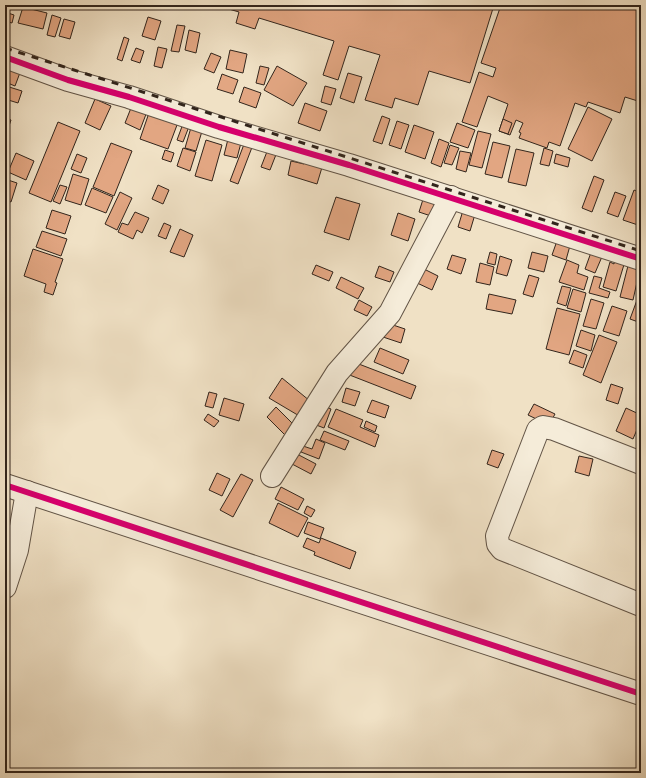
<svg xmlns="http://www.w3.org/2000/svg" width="646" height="778" font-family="'Old Standard TT',serif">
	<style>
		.building { fill: #e2a682; stroke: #32251c }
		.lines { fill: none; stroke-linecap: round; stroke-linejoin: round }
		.minor-casing { stroke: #625446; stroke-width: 24 }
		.minor { stroke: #f5ecd9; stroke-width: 22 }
		.rail { stroke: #32251c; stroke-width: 3; stroke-dasharray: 7 7; stroke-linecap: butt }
		.cycleway-casing { stroke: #f5ecd9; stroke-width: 8 }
		.cycleway { stroke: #d6006c; stroke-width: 6 }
	</style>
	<rect width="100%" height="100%" fill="#f0e1c5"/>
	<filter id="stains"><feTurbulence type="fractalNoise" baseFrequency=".005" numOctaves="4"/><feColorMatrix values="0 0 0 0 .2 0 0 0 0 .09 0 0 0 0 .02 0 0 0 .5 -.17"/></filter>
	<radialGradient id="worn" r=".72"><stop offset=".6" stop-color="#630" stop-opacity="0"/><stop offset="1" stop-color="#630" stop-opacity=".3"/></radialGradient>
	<g class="building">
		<polygon points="215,5 494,5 470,83 429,71 418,105 395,98 392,108 365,100 380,55 349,46 338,80 323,75 334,41 259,18 255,29 236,23 239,12"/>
		<polygon points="501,5 641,5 641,102 625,97 620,113 588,102 586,107 575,103 560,146 549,142 547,148 519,138 521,133 519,132 523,123 516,120 510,135 499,131 508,104 488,96 477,127 462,122 479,72 493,77 496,68 481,63"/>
		<polygon points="23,7 47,13 43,29 18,23"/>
		<polygon points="5,12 14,15 12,23 5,21"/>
		<polygon points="52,15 61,18 55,37 47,35"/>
		<polygon points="148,17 161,21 155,40 142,36"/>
		<polygon points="64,19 75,22 70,39 59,36"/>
		<polygon points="177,25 185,26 179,52 171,51"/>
		<polygon points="189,30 200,33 196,53 185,50"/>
		<polygon points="124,37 129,39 122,61 117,59"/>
		<polygon points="158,47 167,49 162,68 154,66"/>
		<polygon points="136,48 144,51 140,63 131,60"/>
		<polygon points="230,50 247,54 243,73 226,69"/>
		<polygon points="211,53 221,57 214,73 204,69"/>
		<polygon points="8,65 21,70 15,86 5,82 5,74"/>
		<polygon points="260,66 269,68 264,85 256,83"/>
		<polygon points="277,66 307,83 293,106 264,90"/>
		<polygon points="348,73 362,77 354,103 340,98"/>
		<polygon points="222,74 238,80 233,94 217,89"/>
		<polygon points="6,86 22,91 18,103 5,99"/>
		<polygon points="325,86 336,89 331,105 321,102"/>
		<polygon points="244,87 261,93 256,108 239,102"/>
		<polygon points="95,99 111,106 100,130 85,123"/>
		<polygon points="133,103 148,109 140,130 125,123"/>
		<polygon points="305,103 327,111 320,131 298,123"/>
		<polygon points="151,107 180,117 168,149 140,139"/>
		<polygon points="588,107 612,119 592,161 568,149"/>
		<polygon points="382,116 390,119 382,144 373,141"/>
		<polygon points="5,118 11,120 8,129 5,128"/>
		<polygon points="503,119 512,123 508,134 499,131"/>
		<polygon points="184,121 190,124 183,142 177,140"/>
		<polygon points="397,121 409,125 401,149 389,145"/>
		<polygon points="58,122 80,131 51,202 29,193"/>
		<polygon points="457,123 475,130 468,148 450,142"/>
		<polygon points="192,124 203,128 196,151 185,148"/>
		<polygon points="414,125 434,132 425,159 405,152"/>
		<polygon points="478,131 491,134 482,168 469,165"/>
		<polygon points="229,135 242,139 237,158 224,155"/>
		<polygon points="246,139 254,142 238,184 230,181"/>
		<polygon points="439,139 449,143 441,167 431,163"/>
		<polygon points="206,140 222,145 212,181 195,176"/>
		<polygon points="493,142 510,146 502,178 485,174"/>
		<polygon points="111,143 132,151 114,196 93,187"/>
		<polygon points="450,145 459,148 452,165 444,163"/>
		<polygon points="183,148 196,152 190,171 177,166"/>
		<polygon points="544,148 553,151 549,166 540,164"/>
		<polygon points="268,149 277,152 270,170 261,167"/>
		<polygon points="516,149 534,153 526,186 508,182"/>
		<polygon points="165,150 174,153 171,162 162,159"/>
		<polygon points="460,151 471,153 466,172 456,169"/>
		<polygon points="16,153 34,161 26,180 8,172"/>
		<polygon points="77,154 87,158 81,173 71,169"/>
		<polygon points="556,154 570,158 568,167 554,163"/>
		<polygon points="306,159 323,164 317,184 288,175 291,161 304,164"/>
		<polygon points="73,174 89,179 81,205 65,200"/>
		<polygon points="594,176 604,180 592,212 582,208"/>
		<polygon points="5,179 17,183 11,202 5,200"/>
		<polygon points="60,185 67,187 60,204 53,201"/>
		<polygon points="158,185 169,190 163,204 152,199"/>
		<polygon points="92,188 113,197 106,213 85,205"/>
		<polygon points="634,190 641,193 641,226 623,220"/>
		<polygon points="120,192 132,198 117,230 105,224"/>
		<polygon points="615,192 626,196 618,217 607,213"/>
		<polygon points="425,193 437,197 431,216 419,212"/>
		<polygon points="336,197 360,204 349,240 324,232"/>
		<polygon points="464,207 476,211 470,231 458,227"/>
		<polygon points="52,210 71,216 65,234 46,228"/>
		<polygon points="135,212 149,218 142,233 137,230 133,239 118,232 122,223 128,225"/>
		<polygon points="398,213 415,219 408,241 391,235"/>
		<polygon points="164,223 171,226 166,239 158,236"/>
		<polygon points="180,229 193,235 184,257 170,252"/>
		<polygon points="42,231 67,239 61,256 36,247"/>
		<polygon points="558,238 571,242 566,260 552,255"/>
		<polygon points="593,247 604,252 595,273 585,269"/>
		<polygon points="33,249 63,259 55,282 57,283 53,295 44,292 46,284 24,276"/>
		<polygon points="490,252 497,254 495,265 487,263"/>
		<polygon points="532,252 548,256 544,272 528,268"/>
		<polygon points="452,255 466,259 461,274 447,269"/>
		<polygon points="616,255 626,258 616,291 603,287 610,262 614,264"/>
		<polygon points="500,256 512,260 507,276 496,273"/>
		<polygon points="630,258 641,264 633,300 620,297"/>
		<polygon points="567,260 579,265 577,273 588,277 584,290 559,282"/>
		<polygon points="480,263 494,267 490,285 476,282"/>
		<polygon points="316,265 333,272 329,281 312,274"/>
		<polygon points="379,266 394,272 390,282 375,277"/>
		<polygon points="422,268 438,276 432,290 415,282"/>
		<polygon points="529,275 539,278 533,297 523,294"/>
		<polygon points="594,276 602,278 599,288 610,292 608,298 589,293"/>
		<polygon points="341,277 364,288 358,299 336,288"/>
		<polygon points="562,286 571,288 566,306 557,303"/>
		<polygon points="573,289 586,293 581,312 567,308"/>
		<polygon points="489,294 516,300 512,314 486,309"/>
		<polygon points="591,299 604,303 596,329 583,326"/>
		<polygon points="359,300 372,307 367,316 354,310"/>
		<polygon points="637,300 641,301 641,323 630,319"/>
		<polygon points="612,306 627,311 619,336 603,331"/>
		<polygon points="557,308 580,314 569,355 546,349"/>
		<polygon points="387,323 405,329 401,343 383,337"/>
		<polygon points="581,330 595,335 591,351 576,346"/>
		<polygon points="599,335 617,342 601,383 583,375"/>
		<polygon points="380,348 409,360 403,374 374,362"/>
		<polygon points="574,350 587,355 583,368 569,363"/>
		<polygon points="351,361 416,386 411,399 347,374"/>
		<polygon points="282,378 310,401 301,417 269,398"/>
		<polygon points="611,384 623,388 618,404 606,400"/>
		<polygon points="346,388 360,392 355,406 342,402"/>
		<polygon points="209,392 217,394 213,408 205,406"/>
		<polygon points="224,398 244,404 239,421 219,415"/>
		<polygon points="372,400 389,406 385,418 367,412"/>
		<polygon points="319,404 331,409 324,428 311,423"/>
		<polygon points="534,404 555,414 549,425 528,415"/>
		<polygon points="276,407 296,427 286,436 267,417"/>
		<polygon points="626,408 641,415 641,420 633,439 616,431"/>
		<polygon points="336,409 363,420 360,427 379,435 375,447 328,427"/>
		<polygon points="208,414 219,421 214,427 204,420"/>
		<polygon points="366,421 377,426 375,432 364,427"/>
		<polygon points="324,431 349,441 345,450 320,440"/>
		<polygon points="316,439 325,443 319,459 301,452 303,446 312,449"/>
		<polygon points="492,450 504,454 498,468 487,464"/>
		<polygon points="297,454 316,464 311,474 292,464"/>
		<polygon points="579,456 593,459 589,476 575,472"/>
		<polygon points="217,473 230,479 222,496 209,490"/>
		<polygon points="241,474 253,480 233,517 220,510"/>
		<polygon points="281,487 304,499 298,510 275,499"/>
		<polygon points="278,503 308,518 298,537 269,523"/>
		<polygon points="307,506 315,510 311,517 304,513"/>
		<polygon points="308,522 324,528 320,539 304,533"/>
		<polygon points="307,538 319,543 321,538 356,552 350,569 314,555 315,552 303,547"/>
	</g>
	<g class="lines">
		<defs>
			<g id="minor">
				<polyline points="5,57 68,80 129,97 219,127 349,165 641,259"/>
				<polyline points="641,463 554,429 543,427 538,430 497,536 498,544 502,549 641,605"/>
				<polyline points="272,476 337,373 390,313 451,197"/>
				<polyline points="5,485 641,694"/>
				<polyline points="5,587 17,550 27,492"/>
			</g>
		</defs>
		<use href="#minor" class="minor-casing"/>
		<use href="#minor" class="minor"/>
		<polyline class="rail" points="5,48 641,251"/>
		<defs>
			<g id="cycleway">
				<polyline points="5,57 68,80 129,97 219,127 349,165 641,259"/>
				<polyline points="5,485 641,694"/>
			</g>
		</defs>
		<use href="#cycleway" class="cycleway-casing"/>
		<use href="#cycleway" class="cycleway"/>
	</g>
	<rect width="646" height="778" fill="none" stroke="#f0e1c5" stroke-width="20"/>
	<rect x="6" y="6" width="634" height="766" fill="none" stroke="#32251c" stroke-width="2"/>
	<rect x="10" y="10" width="626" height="758" fill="none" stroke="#32251c"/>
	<rect width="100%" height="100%" filter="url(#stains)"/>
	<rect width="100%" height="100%" fill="url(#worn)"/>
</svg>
